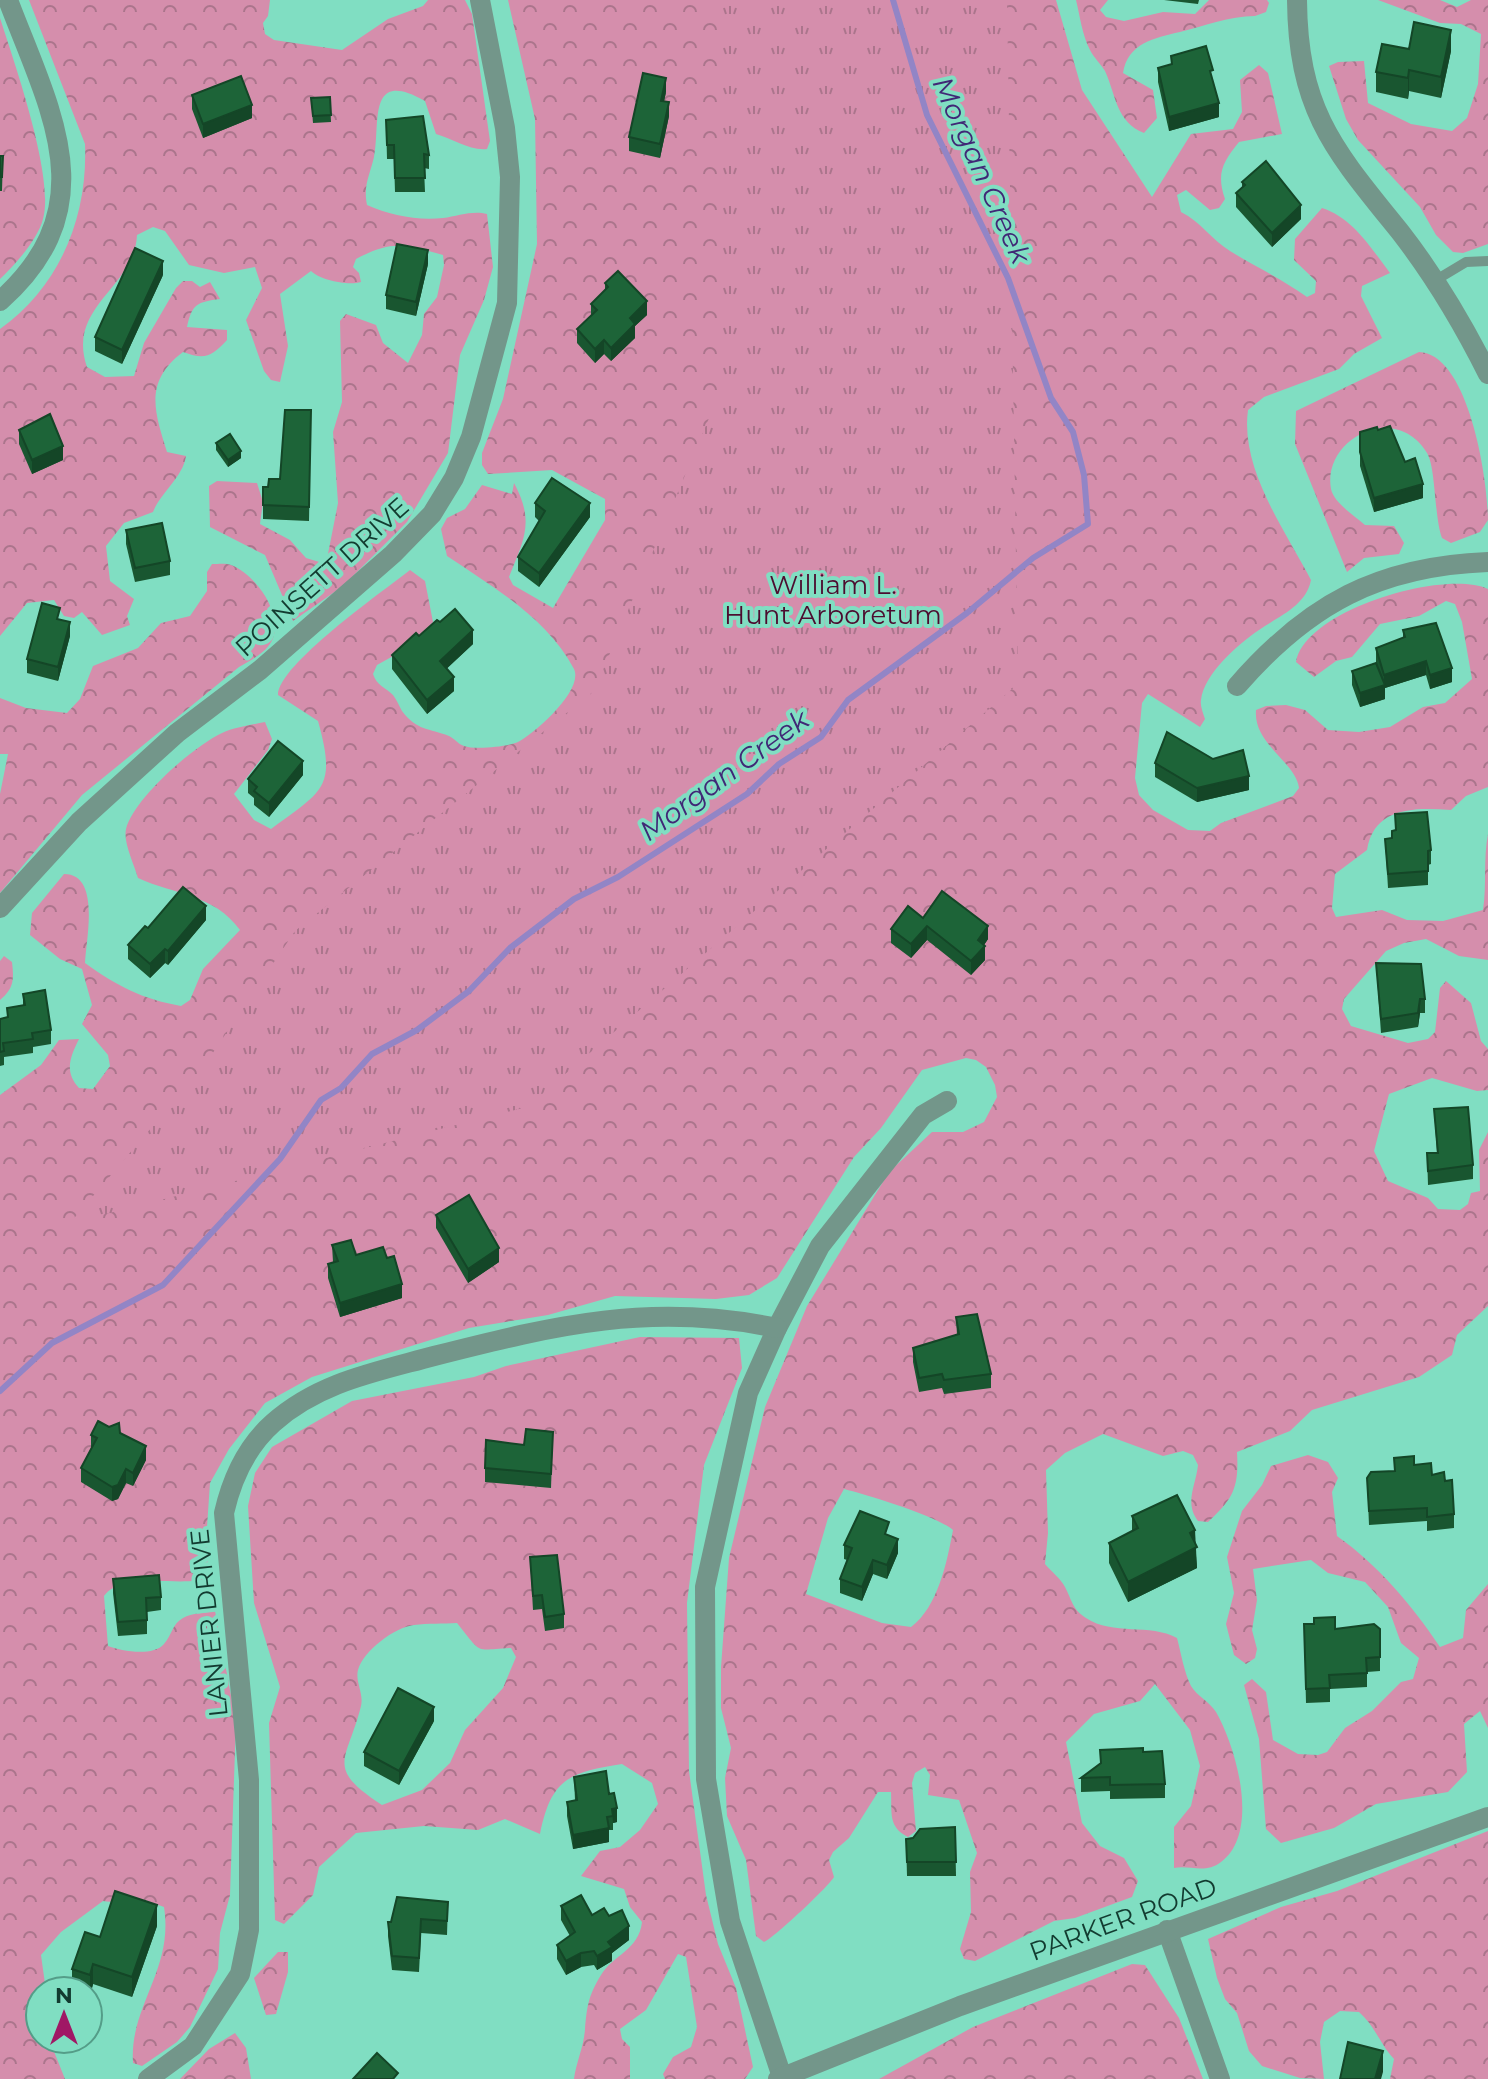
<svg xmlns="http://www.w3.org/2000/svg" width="1488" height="2079" font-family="Montserrat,sans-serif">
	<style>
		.forest { fill: url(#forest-crowns); fill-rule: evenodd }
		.park { fill: url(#park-tufts) }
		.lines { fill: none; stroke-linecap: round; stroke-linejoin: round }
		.stream { stroke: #9285c6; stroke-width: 6 }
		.lane { stroke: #73968a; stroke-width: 10 }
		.street { stroke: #73968a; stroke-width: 20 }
		.wall { fill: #195630 }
		.shaded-wall { fill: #144627 }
		.building { fill: #1d6438; stroke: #144627; stroke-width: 2 }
		.labels { text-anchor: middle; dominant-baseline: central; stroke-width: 8; stroke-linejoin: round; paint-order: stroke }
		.street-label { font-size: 26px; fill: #123b30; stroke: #80dec2 }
		.park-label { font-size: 26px; fill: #4c0c2f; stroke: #80dec2 }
		.water-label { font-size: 28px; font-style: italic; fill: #402876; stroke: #80dec2 }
	</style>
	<defs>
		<pattern id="forest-crowns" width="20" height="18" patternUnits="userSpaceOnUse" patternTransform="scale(2)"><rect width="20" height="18" fill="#d58eac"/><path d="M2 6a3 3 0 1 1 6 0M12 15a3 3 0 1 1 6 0" fill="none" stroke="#ab758c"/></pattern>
		<pattern id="park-tufts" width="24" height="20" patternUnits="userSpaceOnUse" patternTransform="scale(2)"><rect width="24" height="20" fill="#d58eac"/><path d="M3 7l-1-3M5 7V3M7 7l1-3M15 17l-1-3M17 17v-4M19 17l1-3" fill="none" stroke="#ab758c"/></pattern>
	</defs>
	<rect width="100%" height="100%" fill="#80dec2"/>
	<g class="forest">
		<path d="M29 0H270L268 16 263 23 265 34 274 40 342 50 388 19 423 6 428 0H465L472 14 490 141 487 149C470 151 453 139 436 134L425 101C366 67 381 125 374 157 370 175 363 185 367 205 390 215 417 221 443 218 458 216 473 210 487 214L493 267 484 300 460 355 448 453 407 522 343 586 293 621 265 555 210 527 209 486 217 481 257 483 263 502 260 524 290 540 306 558 326 564 338 503 333 432 342 402 340 321 346 314 376 325 383 343 408 363 422 335 424 314 437 297 444 265 443 255C404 244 392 240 356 259L353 267 359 273 361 282C348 286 320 280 311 271L280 294 288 346 280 382 271 380 264 371 246 320 262 288 255 267 224 273 189 265 165 231 153 227 137 235C135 288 66 306 87 367L105 377 134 376 144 343 176 288 183 281H192L200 287 210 282 220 299C197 302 192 304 187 327L227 330V340C211 357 205 360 183 352 143 382 155 413 167 452L186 456C183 477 161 492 153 512L124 523 106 546 110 581 134 599 127 616 130 625 102 635 82 612 74 618 64 616 54 600 27 603 0 636V329C60 286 88 217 85 144Z"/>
		<path d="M508 0H1056L1082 90 1152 197 1191 134 1233 129 1242 112 1240 80 1259 65 1268 73 1282 134 1239 142C1223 162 1216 173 1225 199L1219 208 1210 210 1186 190 1177 195 1181 212C1201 222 1212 240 1230 251 1256 267 1282 279 1307 297L1315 293 1316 281 1294 260 1295 239 1322 208C1353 218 1371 248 1390 273L1362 286 1361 296 1382 338 1354 354 1339 369 1264 397 1248 410C1240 469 1285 530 1311 580 1306 606 1279 616 1259 630 1238 644 1204 674 1201 700 1200 706 1203 713 1205 719L1200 727 1148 694 1142 703 1135 778 1139 795 1153 810 1188 830 1210 831 1221 823 1293 796 1299 788C1296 762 1253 744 1256 710L1266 706 1286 705 1305 710 1328 730 1359 732 1390 727 1423 707 1445 703 1472 679 1462 622 1455 604 1446 601 1419 616 1380 624 1352 657 1336 661 1314 677 1296 662C1305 610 1444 569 1488 589V787L1466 796 1451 810C1414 807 1374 807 1367 850L1335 874 1332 908 1336 917 1382 910 1407 920 1443 921 1483 910C1487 885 1483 859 1488 834V960L1459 956 1426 939 1404 943 1386 951 1344 999 1342 1009 1351 1026 1408 1043 1428 1039 1435 1032 1440 988 1446 981 1471 1003 1481 1041 1488 1049V1090L1477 1091 1432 1078 1389 1094 1374 1151 1388 1181 1428 1198 1438 1209 1460 1210 1468 1204 1471 1193 1480 1191 1479 1150 1488 1132V1306L1457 1335 1452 1355 1419 1377 1312 1410 1290 1431 1237 1452C1239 1487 1234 1498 1208 1522L1198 1521C1184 1503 1196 1485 1198 1465L1193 1455 1183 1451 1163 1456 1103 1434 1065 1453 1046 1470 1048 1533 1045 1564C1051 1571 1061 1579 1065 1587 1072 1600 1072 1609 1086 1618 1113 1636 1150 1623 1177 1638 1181 1653 1184 1672 1191 1686 1197 1696 1210 1702 1216 1712 1236 1747 1261 1832 1221 1862 1206 1874 1190 1865 1174 1868V1827L1191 1806 1200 1766 1190 1730 1155 1684 1140 1701 1094 1714 1066 1742 1082 1823 1100 1846 1124 1858 1138 1881 1132 1897 1075 1918 1054 1921 975 1961 964 1959 960 1949 971 1912 970 1872 977 1853 959 1800 928 1795 930 1775 925 1767 915 1773 912 1783 916 1831 908 1837C888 1827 892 1813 891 1792H878L849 1838 833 1852 829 1860 834 1877C829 1886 774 1938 764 1942L756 1936 746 1860 727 1816 725 1778 731 1748 721 1708V1667L729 1558 765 1407 807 1306 889 1172 932 1132H963L984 1122 997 1097 995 1085 986 1067 976 1060 966 1058 922 1070 881 1128 854 1157 777 1278 749 1295 716 1299 615 1296 548 1315 469 1328 312 1377 265 1403 229 1449 210 1483 206 1542 209 1578C182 1588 123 1570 104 1596L108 1646C121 1651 153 1657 164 1644 172 1635 172 1624 183 1618 192 1613 205 1613 215 1611L236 1722 230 1895 220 1933 218 1969 190 2027 177 2042 142 2066 133 2063C129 2006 174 1970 164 1907 147 1900 122 1904 103 1901L61 1932 41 1955 46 1991H40V2039H49L65 2079H0V1095L41 1065 59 1040 79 1039C70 1057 64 1072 79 1088L93 1089 110 1066 108 1055 82 1024 92 1005 82 969 60 959 30 935 32 913 64 874C101 874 86 939 85 963 117 986 142 999 181 1006L190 1000 203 969 240 930C214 894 175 895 138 878 134 864 123 842 126 829 134 798 194 746 222 733 235 727 251 725 265 722L272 739 268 750 234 794 254 820 271 829C323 790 337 789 318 721L278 695C278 665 382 592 410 570L425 581 433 622 413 645 377 665 373 674C377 686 385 687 393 695 397 700 399 706 402 711 417 731 429 728 449 736 454 738 458 744 464 746 474 750 508 747 518 742 535 733 584 690 574 669 547 618 493 587 447 556L441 529 447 518 465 509 482 485 512 494 514 483C535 522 524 539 509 577L513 585 553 608 605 520V499L552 470 488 474 482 465V453L503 399 537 244 535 119ZM844 1489C868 1495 937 1516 953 1530 947 1562 938 1607 911 1627L882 1623 806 1594 828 1518Z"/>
		<path d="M1076 0H1108L1100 10 1106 17 1124 21 1163 12 1195 14 1209 0H1267L1269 3 1266 12 1255 16C1229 16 1205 26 1180 32 1154 38 1128 43 1123 73L1153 90 1157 118 1144 133C1116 122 1116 95 1105 71 1101 64 1094 58 1090 50 1082 35 1080 16 1076 0Z"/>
		<polygon points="1378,0 1440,0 1457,7 1471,0 1488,0 1488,244 1463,253 1453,252 1436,235 1420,207 1358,140 1346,119 1329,66 1338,62 1364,61 1368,103 1411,124 1452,131 1467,118 1478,84 1481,34 1461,24 1440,23"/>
		<path d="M0 18C14 62 55 177 43 219 38 239 15 265 0 279Z"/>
		<path d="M1419 352C1469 354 1488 480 1488 520L1480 532 1451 543 1442 538C1434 516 1436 468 1427 453 1395 401 1322 439 1331 489 1334 503 1355 516 1365 525L1394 526 1404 543 1399 554 1364 558 1347 572 1295 444 1296 411Z"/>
		<path d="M212 564C218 564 227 563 231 565 255 574 283 613 273 638 268 652 251 660 239 667L82 795 0 893V794L8 754H0V698L26 708 67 713 80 699 93 666 138 648 161 623 190 616 207 591V572Z"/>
		<path d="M4 956 12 962C14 980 14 988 0 1000V961Z"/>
		<path d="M640 1337 739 1338 742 1368 704 1465 687 1603 689 1771 706 1895 718 1944 736 1988 753 2067 745 2079H665L663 2074 673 2057 691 2047 697 2027 686 1957 678 1954 646 2010 620 2029 622 2039 630 2047V2079H574C576 2063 584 2046 585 2029 587 2007 588 1996 601 1975 613 1955 639 1950 642 1922L630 1907 624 1889 581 1876 600 1851 620 1847 640 1830 658 1804 652 1783 622 1764C569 1772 551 1779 540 1834L505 1819 478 1830 424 1826 356 1833 319 1867 313 1895 284 1924 275 1920 269 1723 280 1687 254 1603 248 1506 255 1473 272 1447 352 1401 474 1377 506 1366ZM457 1623C483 1655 473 1650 511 1648L516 1657 503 1688 465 1730 450 1763 422 1790 382 1805C324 1767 347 1762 361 1706 364 1693 355 1682 358 1670 363 1651 395 1627 414 1625 428 1623 443 1624 457 1623Z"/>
		<path d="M1308 1455 1328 1462 1338 1478 1332 1492 1337 1536C1379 1566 1411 1604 1440 1647L1463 1638 1466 1610 1488 1584V1728L1480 1711 1464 1724 1467 1772 1448 1792 1376 1804 1334 1828 1281 1843 1266 1829 1259 1739 1244 1685 1252 1679 1266 1692 1273 1740 1298 1754 1318 1755 1327 1752 1345 1728 1372 1711 1401 1682 1413 1679 1419 1658 1401 1643 1388 1607 1365 1582 1328 1573 1311 1560 1253 1569 1257 1600 1252 1630 1257 1649 1255 1658 1246 1664 1234 1655 1226 1624 1234 1593 1227 1557 1242 1511 1262 1485 1271 1466Z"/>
		<path d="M1488 1831V2079H1390L1394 2059C1380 2044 1375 2026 1359 2012L1340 2011 1324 2022 1320 2042 1324 2079 1300 2078 1262 2066 1249 2051 1237 2013 1225 1999 1217 1978 1208 1939 1281 1907 1337 1891Z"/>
		<polygon points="278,1952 288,1952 288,1972 276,2014 266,2015 254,1978"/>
		<polygon points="1132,1964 1145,1965 1179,2018 1203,2079 879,2079 973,2027"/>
		<polygon points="235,2033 246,2048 251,2079 180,2079 209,2049"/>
	</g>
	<polygon class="park" points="714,0 1007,0 1018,684 527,1107 70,1223 204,1066 295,931 594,691 718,397 719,20"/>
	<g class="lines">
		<polyline class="stream" points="0,1391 52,1343 163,1285 280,1159 321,1100 341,1088 372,1054 417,1030 469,991 510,948 574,899 618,877 747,794 779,764 821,737 848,700 967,613 1033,558 1088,524 1084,475 1073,432 1051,398 1008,278 927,115 893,0"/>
		<polyline class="lane" points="1436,280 1466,262 1488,261"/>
		<g class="street">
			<path d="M1297 0C1298 112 1335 151 1401 233 1435 277 1463 324 1488 374"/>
			<path d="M0 301C107 206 50 111 8 0"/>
			<path d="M1237 686C1308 604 1379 566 1488 562"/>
			<polyline points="0,908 79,822 177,733 260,670 393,554 432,514 454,478 471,437 507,303 510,177 505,128 480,0"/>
			<polyline points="1167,1930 1220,2079"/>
			<polyline points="782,2077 730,1921 706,1779 705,1587 748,1393 777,1328 820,1246 923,1115 947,1101"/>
			<path d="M148 2079 193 2046 240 1974 249 1930V1780L224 1513C232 1478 246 1447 273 1423 319 1382 376 1372 434 1356 556 1325 651 1302 777 1328"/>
			<polyline points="778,2079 960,2006 1488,1817"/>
		</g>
	</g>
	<g class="wall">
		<polygon points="1164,0 1199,0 1198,4"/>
		<polygon points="1409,49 1451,51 1441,98 1409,91 1408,99 1376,92 1376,72"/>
		<polygon points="1171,56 1213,83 1219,117 1169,131 1158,82 1158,68 1171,65"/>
		<polygon points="666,92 664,101 669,116 660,158 629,151 629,137"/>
		<polygon points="192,95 252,118 203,138 192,109"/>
		<polygon points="330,97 331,122 313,123 311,98"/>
		<polygon points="386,120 429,155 429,169 424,168 425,192 395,192 394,159 387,159"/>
		<polygon points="0,156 3,156 2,191 0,191"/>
		<polygon points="1242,182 1301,219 1272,247 1236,207 1236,193 1242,187"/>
		<polygon points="428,264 416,316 386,309 386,295"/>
		<polygon points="163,275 122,364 95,351 95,337"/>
		<polygon points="605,283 647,315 635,326 635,338 611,361 604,354 595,363 577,343 577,329 591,316 591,304 605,290"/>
		<polygon points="311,410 309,521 263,519 263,487 268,487 280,479"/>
		<polygon points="19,430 63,460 32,474 19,444"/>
		<polygon points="1378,430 1405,462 1423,498 1374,512 1360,466 1360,432"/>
		<polygon points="216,443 241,458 228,467 216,450"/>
		<polygon points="535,503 590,517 539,587 518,571 518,557 539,521 535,517"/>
		<polygon points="126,530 170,561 170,575 135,582 126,544"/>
		<polygon points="60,620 70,636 58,681 27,673 27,659"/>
		<polygon points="1403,630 1452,682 1430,689 1426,675 1385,688 1385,699 1360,707 1352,685 1352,671 1378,669 1376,662 1376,648 1403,638"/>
		<polygon points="419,636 473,644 446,669 454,691 427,714 392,669 392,655"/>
		<polygon points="1155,763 1249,790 1197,802 1155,777"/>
		<polygon points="303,775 269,817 254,805 254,798 248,793 248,779"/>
		<polygon points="1395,814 1431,850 1431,864 1428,865 1428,885 1388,888 1385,839 1392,838 1395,830"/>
		<polygon points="923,918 988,939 984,945 985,960 971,975 927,940 911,958 891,943 891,929"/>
		<polygon points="206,920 168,965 165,963 150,978 128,959 128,945 148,928"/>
		<polygon points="1376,963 1425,999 1425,1013 1420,1013 1418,1027 1381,1033"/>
		<polygon points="23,994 51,1030 51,1044 33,1047 33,1053 4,1057 4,1065 0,1066 0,1019 7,1017 7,1008 23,1005"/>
		<polygon points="1434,1109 1473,1165 1473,1179 1428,1185 1427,1153 1437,1153"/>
		<polygon points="436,1215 499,1262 468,1283 436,1228"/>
		<polygon points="332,1245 356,1255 402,1298 340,1317 328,1278 328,1264 333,1262"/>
		<polygon points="956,1317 991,1374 991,1388 944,1394 942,1388 919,1392 913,1362 913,1348 957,1335"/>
		<polygon points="553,1432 551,1488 485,1482 485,1468 524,1445"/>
		<polygon points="120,1433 146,1460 133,1486 126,1483 118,1499 112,1501 81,1482 81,1468 91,1449 91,1435"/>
		<polygon points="1394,1458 1414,1465 1445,1481 1454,1514 1454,1528 1427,1531 1427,1521 1369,1525 1367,1478 1394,1471"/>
		<polygon points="1132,1516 1195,1544 1197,1568 1128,1602 1109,1563 1109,1543 1132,1531"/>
		<polygon points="889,1535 898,1553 887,1579 873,1574 862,1601 840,1593 840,1579 847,1560 844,1559 844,1545"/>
		<polygon points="530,1557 564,1614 564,1628 545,1631 542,1609 533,1610"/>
		<polygon points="113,1579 161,1597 161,1610 147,1612 147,1634 118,1636 113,1593"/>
		<polygon points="1304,1624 1335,1629 1380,1629 1380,1671 1367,1672 1367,1687 1330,1689 1330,1702 1306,1703"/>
		<polygon points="434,1721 399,1785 364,1766 364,1752"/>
		<polygon points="1100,1750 1143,1752 1165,1784 1165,1798 1110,1799 1110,1791 1081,1792 1081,1778 1100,1764"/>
		<polygon points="574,1777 609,1794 617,1822 613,1823 613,1830 609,1830 609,1842 573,1849 567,1816 567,1802 575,1800"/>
		<polygon points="955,1827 956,1876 907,1876 906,1839"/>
		<polygon points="448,1902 447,1935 421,1933 419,1972 392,1970 388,1936 388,1922 391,1922"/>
		<polygon points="561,1906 592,1915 629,1940 612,1953 612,1961 597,1970 594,1965 581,1967 566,1975 557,1959 557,1945 570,1936 561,1920"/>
		<polygon points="157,1926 132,1997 93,1984 90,1996 88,1995 88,1991 77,1991 72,1989 72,1969 100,1937"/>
	</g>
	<g class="shaded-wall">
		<polygon points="1451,30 1451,51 1441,98 1441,77"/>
		<polygon points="1409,70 1409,91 1408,99 1408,78"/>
		<polygon points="666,78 666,92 661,115 661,101"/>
		<polygon points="669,102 669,116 660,158 660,144"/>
		<polygon points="1219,103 1219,117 1169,131 1169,117"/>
		<polygon points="252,105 252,118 203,138 203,124"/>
		<polygon points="1301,205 1301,219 1272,247 1272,233"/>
		<polygon points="428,250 428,264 416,316 416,302"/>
		<polygon points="163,261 163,275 122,364 122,350"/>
		<polygon points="647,301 647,315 635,326 635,338 611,361 611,348 630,318"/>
		<polygon points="604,340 604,354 595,363 595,349"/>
		<polygon points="63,446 63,460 32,474 32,460"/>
		<polygon points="241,451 241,458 228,467 228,460"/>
		<polygon points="1423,484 1423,498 1374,512 1374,498"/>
		<polygon points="590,503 590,517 539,587 539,573"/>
		<polygon points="70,622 70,636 58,681 58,667"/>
		<polygon points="473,630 473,644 440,675 440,661"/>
		<polygon points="1426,661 1426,675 1385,688 1385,699 1360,707 1360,693 1384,685 1384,675"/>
		<polygon points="1452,668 1452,682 1430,689 1430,675"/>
		<polygon points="454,677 454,691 427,714 427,700"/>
		<polygon points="303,761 303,775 269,817 269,803"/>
		<polygon points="1249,776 1249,790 1197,802 1197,788"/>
		<polygon points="206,906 206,920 168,965 168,951"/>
		<polygon points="927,926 927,940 911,958 911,944"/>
		<polygon points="988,926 988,939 980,951 985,946 985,960 971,975 971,961 978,940"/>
		<polygon points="165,949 165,963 150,978 150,964"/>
		<polygon points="1420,999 1420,1013 1418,1027 1418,1013"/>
		<polygon points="499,1248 499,1262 468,1283 468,1269"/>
		<polygon points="402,1284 402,1298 340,1317 340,1303"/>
		<polygon points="146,1446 146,1460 133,1486 133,1473"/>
		<polygon points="126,1469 126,1483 118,1499 112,1501 112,1487"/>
		<polygon points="1195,1530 1197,1568 1128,1602 1128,1582 1190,1533"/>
		<polygon points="898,1539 898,1553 887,1579 887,1565"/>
		<polygon points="873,1560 873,1574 862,1601 862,1587"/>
		<polygon points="434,1707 434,1721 399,1785 399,1771"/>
		<polygon points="617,1808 617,1822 613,1823 612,1809"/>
		<polygon points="609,1828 609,1842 573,1849 573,1835"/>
		<polygon points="157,1905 157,1926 132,1997 132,1977"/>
		<polygon points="629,1926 629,1940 612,1953 612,1961 597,1970 597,1956 608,1942"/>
		<polygon points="581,1953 581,1967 566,1975 566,1961"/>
		<polygon points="93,1964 93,1984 90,1996 90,1975"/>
		<polygon points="1383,2051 1383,2072 1381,2079 1375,2079"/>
	</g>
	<g class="building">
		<polygon points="1414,22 1451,30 1441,77 1409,70 1408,78 1376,72 1382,44 1409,49"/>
		<polygon points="1206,46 1213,70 1210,71 1219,103 1169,117 1158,68 1172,64 1171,56"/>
		<polygon points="643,73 666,78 661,101 669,102 660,144 629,137"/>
		<polygon points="241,76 252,105 203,124 192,95"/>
		<polygon points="330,97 331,115 313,116 311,98"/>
		<polygon points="423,116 429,155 424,154 425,178 395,178 394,145 387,145 386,120"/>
		<polygon points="0,156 3,156 2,177 0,177"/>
		<polygon points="1266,161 1301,205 1272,233 1236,193 1245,185 1242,182"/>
		<polygon points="397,244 428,250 416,302 386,295"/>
		<polygon points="135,248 163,261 122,350 95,337"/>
		<polygon points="618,271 647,301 630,318 635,324 611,348 604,340 595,349 577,329 597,310 591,304 608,287 605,283"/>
		<polygon points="285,410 311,410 309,507 263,505 263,487 268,487 269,479 280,479"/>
		<polygon points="50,414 63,446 32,460 19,430"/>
		<polygon points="1390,426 1405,462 1415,458 1423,484 1374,498 1360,452 1360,432 1377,427 1378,430"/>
		<polygon points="230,434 241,451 228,460 216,443"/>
		<polygon points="552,478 590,503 539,573 518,557 545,511 535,503"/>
		<polygon points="162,523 170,561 135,568 126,530"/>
		<polygon points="42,603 60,608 57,619 70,622 58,667 27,659"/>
		<polygon points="455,609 473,630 440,661 454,677 427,700 392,655 416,633 419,636 437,620 440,622"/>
		<polygon points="1436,623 1452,668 1430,675 1426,661 1384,675 1376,648 1405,637 1403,630"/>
		<polygon points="1376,663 1385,685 1360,693 1352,671"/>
		<polygon points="1167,732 1213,759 1243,750 1249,776 1197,788 1155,763"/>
		<polygon points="278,741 303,761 269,803 254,791 257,787 248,779"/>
		<polygon points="1427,812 1431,850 1428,851 1428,871 1388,874 1385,839 1392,838 1392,831 1396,830 1395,814"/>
		<polygon points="183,887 206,906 168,951 165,949 150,964 128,945 145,926 148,928"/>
		<polygon points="942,891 988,926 978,940 985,946 971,961 927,926 911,944 891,929 908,906 923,918"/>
		<polygon points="1376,963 1421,964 1425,999 1420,999 1418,1013 1381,1019"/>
		<polygon points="45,990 51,1030 32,1033 33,1039 3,1043 4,1051 0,1052 0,1019 8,1017 7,1008 25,1005 23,994"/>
		<polygon points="1468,1107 1473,1165 1428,1171 1427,1153 1438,1153 1434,1109"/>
		<polygon points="469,1195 499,1248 468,1269 436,1215"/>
		<polygon points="351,1240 356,1255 383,1247 387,1258 394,1256 402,1284 340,1303 328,1264 338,1261 332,1245"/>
		<polygon points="977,1314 991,1374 944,1380 942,1374 919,1378 913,1348 959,1334 956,1317"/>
		<polygon points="98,1421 109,1427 119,1423 120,1433 146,1446 133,1473 126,1469 118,1485 112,1487 81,1468 97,1438 91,1435"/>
		<polygon points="526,1429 553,1432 551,1474 485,1468 486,1440 524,1445"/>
		<polygon points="1414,1456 1414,1465 1431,1463 1432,1475 1444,1472 1445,1481 1452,1480 1454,1514 1427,1517 1427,1508 1369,1511 1367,1478 1371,1472 1395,1471 1394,1458"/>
		<polygon points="1177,1495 1195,1530 1190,1533 1197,1547 1128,1582 1109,1543 1138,1528 1132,1516"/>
		<polygon points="860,1511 889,1522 885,1534 898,1539 887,1565 873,1560 862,1587 840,1579 852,1548 844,1545"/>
		<polygon points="557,1555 564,1614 545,1617 542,1595 533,1596 530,1557"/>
		<polygon points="159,1575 161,1597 146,1598 147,1620 118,1622 113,1579"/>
		<polygon points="1335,1617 1335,1629 1374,1624 1380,1629 1380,1657 1366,1658 1367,1673 1329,1675 1330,1688 1306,1689 1304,1624 1314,1624 1314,1618"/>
		<polygon points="398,1688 434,1707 399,1771 364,1752"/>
		<polygon points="1143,1748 1143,1752 1162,1751 1165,1784 1110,1785 1110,1777 1081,1778 1101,1763 1100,1750"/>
		<polygon points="606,1771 609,1794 614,1793 617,1808 612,1809 613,1816 607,1817 609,1828 573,1835 567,1802 577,1800 574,1777"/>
		<polygon points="955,1827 956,1862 907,1862 906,1839 913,1838 920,1829"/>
		<polygon points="115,1891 157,1905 132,1977 93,1964 90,1975 72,1969 85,1932 100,1937"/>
		<polygon points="581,1895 592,1915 604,1908 609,1916 622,1910 629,1926 608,1942 612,1947 597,1956 594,1951 581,1953 566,1961 557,1945 575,1932 561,1906"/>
		<polygon points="397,1897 448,1902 447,1921 421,1919 419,1958 392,1956 388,1922 391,1922"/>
		<polygon points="1348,2042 1383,2051 1375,2079 1340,2079"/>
		<polygon points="377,2053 398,2073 393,2079 353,2079"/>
	</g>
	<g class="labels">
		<g class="street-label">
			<text transform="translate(322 577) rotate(-42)">POINSETT DRIVE</text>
			<text transform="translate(209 1623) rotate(-96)">LANIER DRIVE</text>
			<text transform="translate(1123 1919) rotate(-20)">PARKER ROAD</text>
		</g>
		<g class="park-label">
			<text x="833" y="585">William L.<tspan x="833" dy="30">Hunt Arboretum</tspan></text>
		</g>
		<g class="water-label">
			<text transform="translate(982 170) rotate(66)">Morgan Creek</text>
			<text transform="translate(724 775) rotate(-36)">Morgan Creek</text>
		</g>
	</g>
	<g transform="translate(64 2015)"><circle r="38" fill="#80dec2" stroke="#549d88" stroke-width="2"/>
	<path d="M0-6L14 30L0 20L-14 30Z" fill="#a01865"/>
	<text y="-12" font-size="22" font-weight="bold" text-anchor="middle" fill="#123b30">N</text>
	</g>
</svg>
